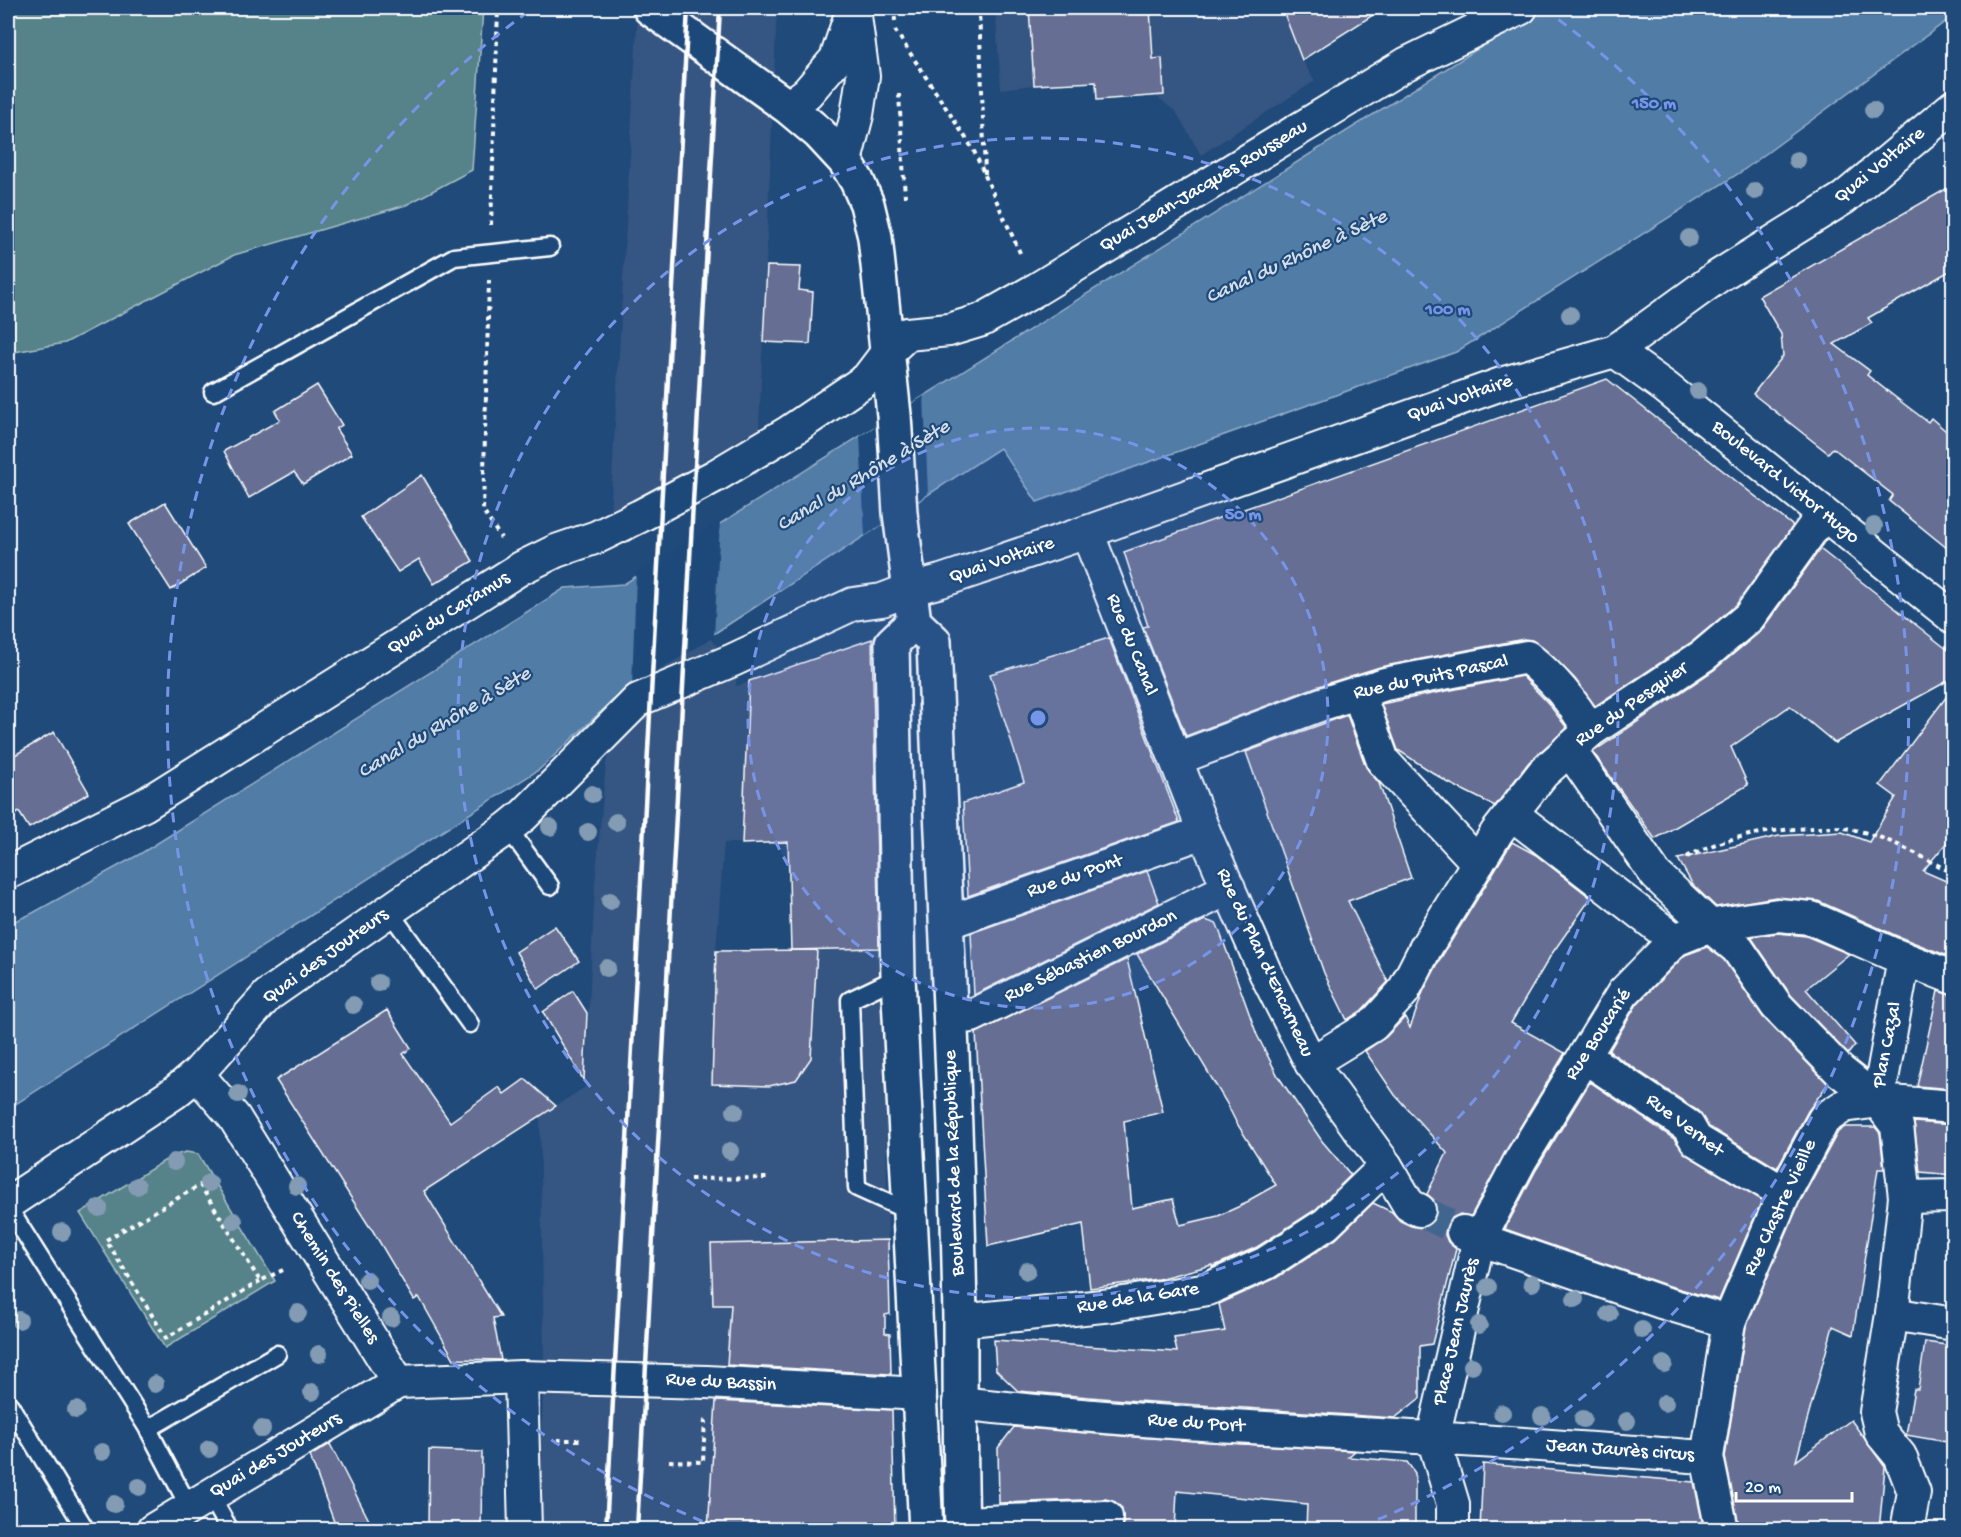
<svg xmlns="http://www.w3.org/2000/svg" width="1961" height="1537" font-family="'Gochi Hand',sans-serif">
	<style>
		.built { fill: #345582 }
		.green { fill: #56828a; stroke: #aac0c4; stroke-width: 1.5 }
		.water { fill: #517ba6; stroke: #97b0ca; stroke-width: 1.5 }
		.pier { fill: #1f4a7a }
		.building { fill: #666e93; stroke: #fff; stroke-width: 1.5 }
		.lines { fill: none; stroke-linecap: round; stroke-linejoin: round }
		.minor-tunnel { stroke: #41658e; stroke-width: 32; stroke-dasharray: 32 16; stroke-linecap: butt }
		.service-casing { stroke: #fff; stroke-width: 21 }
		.minor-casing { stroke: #fff; stroke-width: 36 }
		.secondary-casing { stroke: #fff; stroke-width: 38 }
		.path { stroke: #fff; stroke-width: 4; stroke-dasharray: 4.5 4.5; stroke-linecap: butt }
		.service { stroke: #1f4a7a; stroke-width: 16 }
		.minor { stroke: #1f4a7a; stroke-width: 32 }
		.secondary { stroke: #1f4a7a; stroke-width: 33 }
		.rail { stroke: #fff; stroke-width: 4.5 }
		.tree { fill: #839cb3 }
		.ring { fill: none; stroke: #7795e8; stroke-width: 3; stroke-dasharray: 10 8 }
		.labels { text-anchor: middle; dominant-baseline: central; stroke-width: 4.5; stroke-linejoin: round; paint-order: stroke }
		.street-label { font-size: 20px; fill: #fff; stroke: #1f4a7a }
		.water-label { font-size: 21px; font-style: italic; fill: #d4dee9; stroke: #1f4a7a }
		.centre { fill: #7795e8; stroke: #1f4a7a; stroke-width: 3 }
		.ring-label { font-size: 18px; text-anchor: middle; font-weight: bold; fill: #7795e8; stroke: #1f4a7a; stroke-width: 4.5; stroke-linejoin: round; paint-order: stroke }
	</style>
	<rect width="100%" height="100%" fill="#1f4a7a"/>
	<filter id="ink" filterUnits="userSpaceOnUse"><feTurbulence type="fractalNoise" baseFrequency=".0167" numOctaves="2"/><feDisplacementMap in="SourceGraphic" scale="12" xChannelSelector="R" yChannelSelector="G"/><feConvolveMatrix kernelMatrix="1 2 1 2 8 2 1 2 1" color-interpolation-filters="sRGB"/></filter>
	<g filter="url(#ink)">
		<g class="built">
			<polygon points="638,8 777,8 759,429 610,514"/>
			<polygon points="995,8 1349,8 1356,25 1302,60 1315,81 1201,155 1176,112 1156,96 1097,100 1095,82 1034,85 1001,89"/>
			<polygon points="709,637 737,669 736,686 749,682 742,843 724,843 716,952 883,948 888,1240 732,1305 726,1376 716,1399 708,1529 538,1530 544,1365 540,1116 585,1087 595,882 606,763 630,684"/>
		</g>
		<g class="green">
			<polygon points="8,8 483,8 472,170 406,205 234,255 65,343 8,353"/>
			<polygon points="186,1152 198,1154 275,1281 165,1348 80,1213 172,1156"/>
		</g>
		<polygon class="water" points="1543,8 1953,8 1953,16 1741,172 1456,352 1037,502 1000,448 709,637 630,684 540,769 8,1109 8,924 31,914 140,854 565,588 624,584"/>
		<g class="pier">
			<polygon points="924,396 928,494 865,536 860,436"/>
			<polygon points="720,521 714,637 632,687 636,574"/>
		</g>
		<g class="building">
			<polygon points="1029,8 1150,8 1153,59 1162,58 1164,95 1097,100 1096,82 1034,85"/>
			<polygon points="1282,8 1384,8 1302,60"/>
			<polygon points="1953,185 1953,269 1868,318 1872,323 1834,344 1870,371 1867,375 1904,404 1928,422 1931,418 1953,437 1953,553 1889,501 1893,495 1833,448 1828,453 1753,394 1783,356 1781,334 1759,296"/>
			<polygon points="767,266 801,267 799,290 813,292 810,344 763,342"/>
			<polygon points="1607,379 1793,526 1736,605 1693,641 1595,706 1575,679 1548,652 1532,640 1524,639 1380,667 1316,687 1186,736 1143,627 1148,626 1124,552"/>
			<polygon points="317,385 342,425 336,429 352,454 303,484 294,472 249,498 224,451 280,420 275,411"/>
			<polygon points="422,475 473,561 434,584 419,559 398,572 361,517"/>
			<polygon points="165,502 206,568 171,590 129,524"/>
			<polygon points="1820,549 1953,654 1953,678 1835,743 1790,706 1731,747 1748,785 1655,839 1593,752 1714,670 1761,631"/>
			<polygon points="1109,638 1179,822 968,896 963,803 1024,782 990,674"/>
			<polygon points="872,639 879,948 791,950 788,842 742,844 749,681"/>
			<polygon points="1522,676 1548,703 1567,728 1529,762 1495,806 1447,782 1398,750 1381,704"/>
			<polygon points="1953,688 1953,835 1923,871 1953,884 1953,958 1897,936 1818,901 1776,897 1716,907 1693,885 1678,859 1779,836 1842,832 1869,842 1896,797 1880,785"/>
			<polygon points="1347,715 1366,767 1379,783 1411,878 1348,901 1388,982 1361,1011 1347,1020 1324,973 1246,752"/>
			<polygon points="54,732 89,793 29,828 19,812 8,819 8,759"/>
			<polygon points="1512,842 1536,855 1591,898 1551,955 1511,1023 1565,1053 1505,1152 1471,1216 1460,1214 1452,1218 1446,1225 1445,1235 1448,1242 1456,1249 1432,1344 1420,1346 1420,1398 1395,1418 1137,1401 1018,1391 996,1370 994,1340 1177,1352 1174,1338 1225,1331 1219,1304 1276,1278 1336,1239 1373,1203 1392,1212 1400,1221 1411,1226 1421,1228 1429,1225 1435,1217 1437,1208 1434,1200 1427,1194 1447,1153 1395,1095 1365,1051 1386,1037 1405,1017 1410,1028 1423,992 1442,956"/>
			<polygon points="1147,871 1159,903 974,995 971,933"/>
			<polygon points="1205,920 1217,924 1257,1035 1278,1076 1322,1141 1351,1175 1315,1210 1257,1247 1212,1267 1212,1265 1158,1279 1090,1288 1083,1224 988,1246 976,1033 1127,959 1163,1112 1124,1121 1132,1208 1173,1199 1180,1225 1218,1216 1249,1202 1249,1200 1276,1185 1236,1122 1226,1102 1137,954"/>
			<polygon points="555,926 579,961 538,989 516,952"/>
			<polygon points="1778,933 1806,936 1849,954 1806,989 1855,1045 1848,1054 1790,994 1751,937"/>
			<polygon points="1707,947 1724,960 1763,1017 1828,1084 1808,1111 1777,1168 1709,1127 1698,1111 1609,1051 1637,1004 1685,955"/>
			<polygon points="817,950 811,1058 796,1080 769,1086 712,1084 716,951"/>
			<polygon points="573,991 587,1013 584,1081 543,1012"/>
			<polygon points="1938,991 1953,996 1953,1089 1917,1086"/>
			<polygon points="387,1010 411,1048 403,1054 450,1122 499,1087 504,1094 525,1079 556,1106 424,1191 501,1317 493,1318 501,1360 454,1359 419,1297 414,1300 370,1226 369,1226 276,1080"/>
			<polygon points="1590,1082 1674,1139 1687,1155 1762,1200 1719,1300 1666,1285 1505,1229 1536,1170"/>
			<polygon points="1914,1122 1953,1125 1953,1175 1920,1172"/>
			<polygon points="1845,1127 1875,1127 1880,1133 1884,1169 1878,1169 1853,1335 1833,1326 1796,1461 1851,1420 1885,1467 1879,1530 1740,1530 1725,1457 1746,1327 1799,1204 1838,1132"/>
			<polygon points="888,1240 890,1314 885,1315 885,1333 890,1334 891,1374 727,1365 731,1305 713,1305 711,1244"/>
			<polygon points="1925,1342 1953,1346 1953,1443 1906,1435 1914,1389 1918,1389"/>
			<polygon points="716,1401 892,1410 895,1530 708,1530"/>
			<polygon points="1014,1427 1134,1437 1355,1451 1348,1457 1407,1462 1415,1473 1415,1530 1306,1530 1307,1504 1177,1491 1175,1530 1124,1530 1122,1508 1115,1502 1106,1499 999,1503 998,1448"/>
			<polygon points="330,1444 374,1530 337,1530 310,1456"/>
			<polygon points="429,1450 482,1452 481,1530 428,1530"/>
			<polygon points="1483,1464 1694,1482 1704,1530 1480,1530"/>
		</g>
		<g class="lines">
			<polyline class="minor-tunnel" points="1419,1210 1463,1232"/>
			<defs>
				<g id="service">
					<polyline points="213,392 454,257 550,247"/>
					<polyline points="508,828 550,886"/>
					<polyline points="389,911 470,1024"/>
					<polyline points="898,977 850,1000 857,1188 910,1212"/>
					<polyline points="8,1207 148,1429 189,1507"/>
					<polyline points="8,1402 86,1530"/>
					<polyline points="148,1429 277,1354"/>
					<polyline points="210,1495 230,1530"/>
				</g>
				<g id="minor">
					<polyline points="788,107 807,93 836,59 851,14"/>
					<polyline points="845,161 857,115 863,76 854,8"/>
					<polyline points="1615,351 1665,387 1954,618"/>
					<polyline points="1087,532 1204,832 1266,974 1311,1063 1386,1166 1409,1205 1419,1210"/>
					<polyline points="1358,692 1383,761 1478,863"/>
					<polyline points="1569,749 1656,875 1710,926 1737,948 1776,1005 1840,1071 1878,1101 1897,1126 1905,1197 1892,1314 1876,1412 1881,1433 1900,1456 1914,1492 1907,1530"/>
					<path d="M1176 759 1322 704 1385 684 1527 657C1552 677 1574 703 1590 731"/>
					<polyline points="1512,814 1675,940"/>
					<polyline points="8,873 144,805 521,568 556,551 597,537 640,516 715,476 789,432 867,379 886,354 907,334 949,330 982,320 1037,289 1406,64 1521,8"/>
					<polyline points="946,923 1204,832"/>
					<polyline points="950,1018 972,1016 1229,888"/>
					<polyline points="1585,1057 1688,1126 1696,1140 1784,1193"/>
					<polyline points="1311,1063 1373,1025 1403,992 1426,947 1497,832 1543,773 1590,731 1704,655 1749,617 1823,514"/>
					<polyline points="197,1074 234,1117 398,1382 521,1377 707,1382 920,1394"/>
					<polyline points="1878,1101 1904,959"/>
					<polyline points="1905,1197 1954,1196"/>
					<polyline points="8,1203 174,1093 197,1074 268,995 508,828 524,815 638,700 733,660 853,604 882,600 911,589 941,581 1087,532 1504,383 1615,351 1717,277 1844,198 1954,106"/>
					<polyline points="1463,1232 1479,1239 1520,1161 1623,993 1675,940 1710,926 1750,919 1778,915 1811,918 1890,953 1954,978"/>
					<polyline points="1892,1314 1954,1324"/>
					<polyline points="960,1321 1112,1305 1208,1289 1266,1263 1326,1224 1386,1166"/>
					<polyline points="1729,1322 1783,1196 1824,1119 1844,1106 1878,1101 1954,1107"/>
					<polyline points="521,1377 525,1530"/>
					<path d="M959 1403C1116 1421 1273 1428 1430 1438 1522 1443 1615 1451 1707 1457L1729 1322 1661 1302 1479 1239 1433 1438 1453 1504V1530"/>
					<polyline points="1707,1457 1722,1530"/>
					<polyline points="962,1523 1106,1517 1106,1530"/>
					<polyline points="153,1530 398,1382"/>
				</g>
				<g id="secondary">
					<path d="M650 8 788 107 819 133 845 161 857 181 867 204 875 237 894 415 900 513 914 622 934 641C942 867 957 1094 960 1321 960 1390 960 1460 962 1530"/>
					<polyline points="914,622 892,643 898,977 926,1530"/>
				</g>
			</defs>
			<use href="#service" class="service-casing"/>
			<use href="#minor" class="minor-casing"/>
			<use href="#secondary" class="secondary-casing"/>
			<g class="path">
				<polyline points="894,8 895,21"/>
				<polyline points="979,8 985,174"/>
				<polyline points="895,30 973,149 1021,255"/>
				<polyline points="899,94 905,197"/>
				<polyline points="491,225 498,8"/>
				<polyline points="489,280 483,511 501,538"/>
				<path d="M1687 857C1725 836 1773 829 1816 828 1825 828 1835 826 1844 828 1881 833 1921 856 1954 874"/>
				<polyline points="690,1179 771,1178"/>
				<polyline points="260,1281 166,1338 106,1240 200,1185 260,1281 285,1269"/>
				<polyline points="557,1440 580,1440"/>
				<polyline points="669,1461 703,1462 705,1419"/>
			</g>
			<use href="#service" class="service"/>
			<use href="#minor" class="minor"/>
			<use href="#secondary" class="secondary"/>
			<g class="rail">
				<polyline points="606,1530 688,8"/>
				<polyline points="637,1530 720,8"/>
			</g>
		</g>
		<g class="tree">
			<circle cx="1873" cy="110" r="9"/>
			<circle cx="1797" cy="160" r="9"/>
			<circle cx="1755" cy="191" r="9"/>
			<circle cx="1689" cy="238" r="9"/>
			<circle cx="1570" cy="315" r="9"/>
			<circle cx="1698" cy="391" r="9"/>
			<circle cx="1874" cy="526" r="9"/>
			<circle cx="592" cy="794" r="9"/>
			<circle cx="616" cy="822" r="9"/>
			<circle cx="550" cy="827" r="9"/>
			<circle cx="588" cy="832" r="9"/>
			<circle cx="610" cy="901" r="9"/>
			<circle cx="607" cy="968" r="9"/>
			<circle cx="378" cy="983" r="9"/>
			<circle cx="353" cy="1005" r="9"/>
			<circle cx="238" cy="1094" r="9"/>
			<circle cx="735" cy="1111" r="9"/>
			<circle cx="730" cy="1151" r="9"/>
			<circle cx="174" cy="1162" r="9"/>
			<circle cx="209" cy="1183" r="9"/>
			<circle cx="137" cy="1186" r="9"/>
			<circle cx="297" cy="1186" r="9"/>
			<circle cx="99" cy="1208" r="9"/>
			<circle cx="234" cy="1221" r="9"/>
			<circle cx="62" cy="1232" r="9"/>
			<circle cx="1027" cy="1271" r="9"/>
			<circle cx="367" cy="1280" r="9"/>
			<circle cx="1532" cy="1283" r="9"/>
			<circle cx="1488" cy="1287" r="9"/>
			<circle cx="1575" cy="1299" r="9"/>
			<circle cx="298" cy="1313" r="9"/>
			<circle cx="1609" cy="1314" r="9"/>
			<circle cx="391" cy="1318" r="9"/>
			<circle cx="19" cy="1320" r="9"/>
			<circle cx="1479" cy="1325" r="9"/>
			<circle cx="1642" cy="1330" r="9"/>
			<circle cx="319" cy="1354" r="9"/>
			<circle cx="1664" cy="1364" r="9"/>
			<circle cx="1472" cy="1366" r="9"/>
			<circle cx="155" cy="1384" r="9"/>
			<circle cx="312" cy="1392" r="9"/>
			<circle cx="1665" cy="1403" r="9"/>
			<circle cx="76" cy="1410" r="9"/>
			<circle cx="1502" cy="1413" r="9"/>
			<circle cx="1542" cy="1416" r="9"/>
			<circle cx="1583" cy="1419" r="9"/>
			<circle cx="1627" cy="1421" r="9"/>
			<circle cx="262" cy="1429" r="9"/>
			<circle cx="209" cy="1449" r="9"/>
			<circle cx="102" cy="1452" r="9"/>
			<circle cx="139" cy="1487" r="9"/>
			<circle cx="114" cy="1504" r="9"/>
		</g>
	</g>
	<circle cx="1038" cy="718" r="290" fill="#7795e8" fill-opacity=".12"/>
	<g class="ring">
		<circle cx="1038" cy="718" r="290"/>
		<circle cx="1038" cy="718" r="580"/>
		<path d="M719 1528A871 871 0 0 1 532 9M1544 9A871 871 0 0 1 1357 1528"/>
	</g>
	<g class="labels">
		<g class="street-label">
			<text transform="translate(1880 166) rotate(-39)">Quai Voltaire</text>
			<text transform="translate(1204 187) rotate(-31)">Quai Jean-Jacques Rousseau</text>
			<text transform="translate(1460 399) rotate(-19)">Quai Voltaire</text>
			<text transform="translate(1785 483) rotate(39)">Boulevard Victor Hugo</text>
			<text transform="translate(1002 561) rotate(-19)">Quai Voltaire</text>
			<text transform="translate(449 614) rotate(-32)">Quai du Caramus</text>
			<text transform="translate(1131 645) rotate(68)">Rue du Canal</text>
			<text transform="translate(1431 678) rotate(-12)">Rue du Puits Pascal</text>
			<text transform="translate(1632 705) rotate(-35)">Rue du Pesquier</text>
			<text transform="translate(1075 877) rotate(-19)">Rue du Pont</text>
			<text transform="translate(326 957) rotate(-36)">Quai des Jouteurs</text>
			<text transform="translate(1091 957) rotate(-26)">Rue Sébastien Bourdon</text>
			<text transform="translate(1264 963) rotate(65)">Rue du Plan d'Encarneau</text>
			<text transform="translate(1599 1035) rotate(-57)">Rue Boucarié</text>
			<text transform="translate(1888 1045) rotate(-79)">Plan Cazal</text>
			<text transform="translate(1684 1126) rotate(37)">Rue Vernet</text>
			<text transform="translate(955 1163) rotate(-92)">Boulevard de la République</text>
			<text transform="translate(1781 1208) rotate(-65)">Rue Clastre Vieille</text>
			<text transform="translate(334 1278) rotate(58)">Chemin des Pielles</text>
			<text transform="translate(1138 1299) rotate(-9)">Rue de la Gare</text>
			<text transform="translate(1457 1332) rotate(-77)">Place Jean Jaurès</text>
			<text transform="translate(721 1383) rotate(3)">Rue du Bassin</text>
			<text transform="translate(1196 1424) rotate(4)">Rue du Port</text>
			<text transform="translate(1620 1451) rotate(4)">Jean Jaurès circus</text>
			<text transform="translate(276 1456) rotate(-31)">Quai des Jouteurs</text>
		</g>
		<g class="water-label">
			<text transform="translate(1297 258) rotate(-25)">Canal du Rhône à Sète</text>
			<text transform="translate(864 477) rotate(-31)">Canal du Rhône à Sète</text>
			<text transform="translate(445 724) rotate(-31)">Canal du Rhône à Sète</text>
		</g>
	</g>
	<circle cx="1038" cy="718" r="9" class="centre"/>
	<g class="ring-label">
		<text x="1654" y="108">150 m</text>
		<text x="1448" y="314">100 m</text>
		<text x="1243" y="519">50 m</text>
	</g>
	<rect width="1961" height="1537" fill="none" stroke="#1f4a7a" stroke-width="30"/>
	<rect x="15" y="15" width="1931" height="1507" fill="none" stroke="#fff" stroke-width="2" filter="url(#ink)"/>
	<path d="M1736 1492v9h116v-9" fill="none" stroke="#ffffff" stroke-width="3"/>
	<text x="1745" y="1492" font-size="18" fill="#ffffff" stroke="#1f4a7a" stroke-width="4.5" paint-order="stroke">20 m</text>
</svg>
